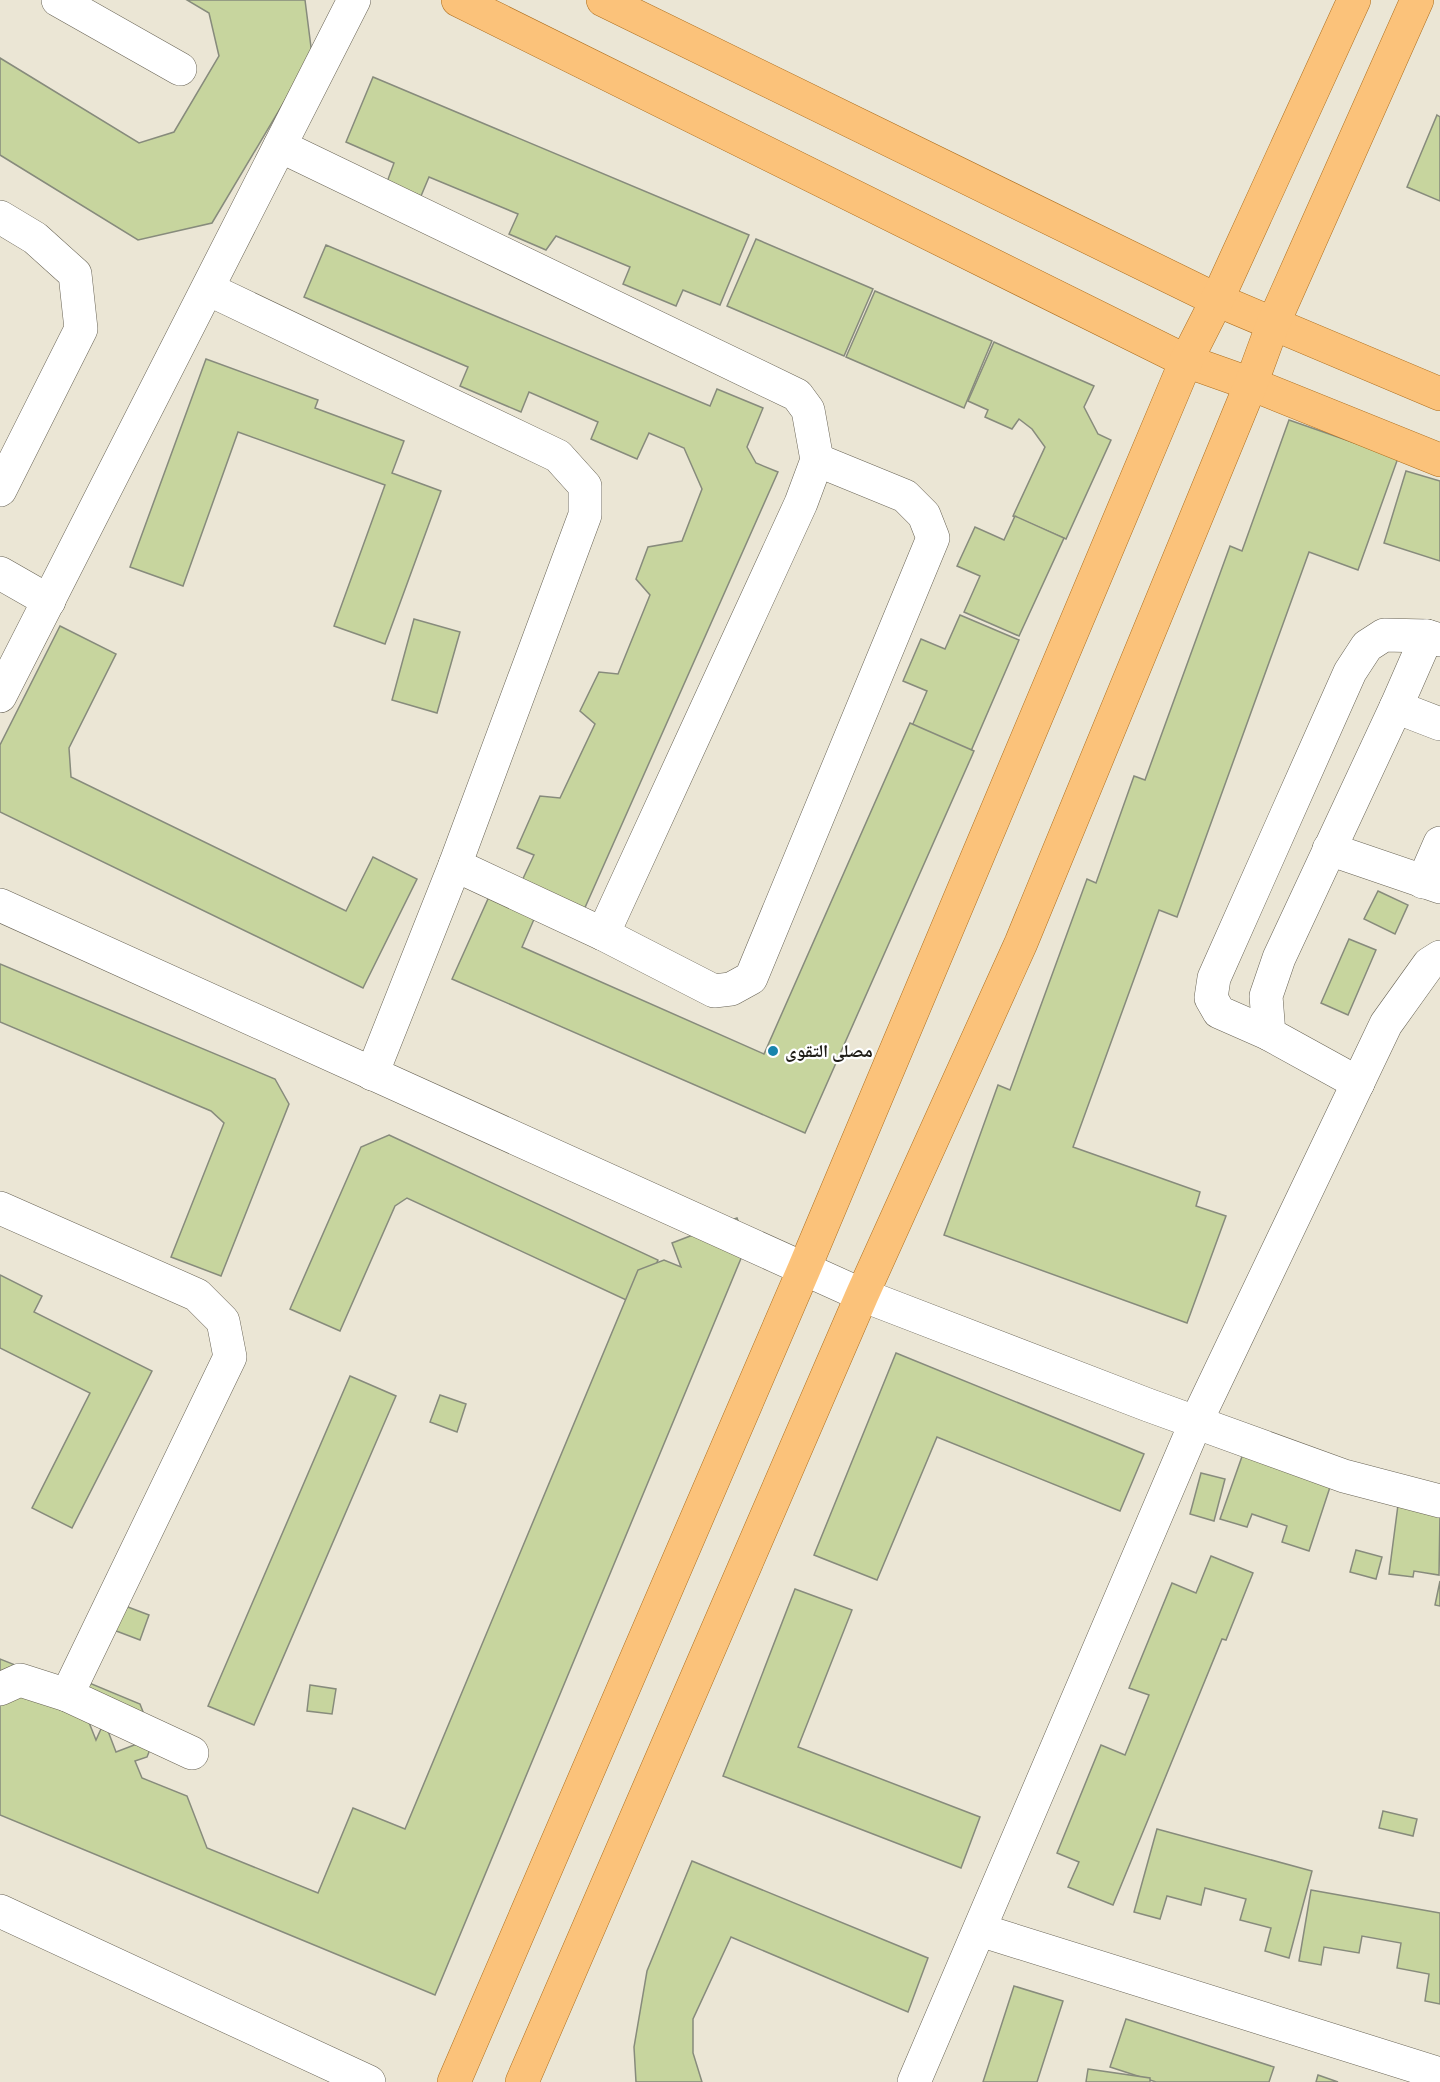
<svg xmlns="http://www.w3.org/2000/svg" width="1440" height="2082" font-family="Signika,'Noto Naskh Arabic',sans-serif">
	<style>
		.building { fill: #c7d59e; stroke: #878b7c; stroke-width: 1.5 }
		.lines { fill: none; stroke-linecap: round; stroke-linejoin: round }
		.minor-casing { stroke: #686355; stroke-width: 34 }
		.major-casing { stroke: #ad6e1e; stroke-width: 34 }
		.minor { stroke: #fff; stroke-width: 33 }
		.major { stroke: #fbc27a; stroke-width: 33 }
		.poi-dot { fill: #1885ac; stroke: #fff; stroke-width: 2 }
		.labels { text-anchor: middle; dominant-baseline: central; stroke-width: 4.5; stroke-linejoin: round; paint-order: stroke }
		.poi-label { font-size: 18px; font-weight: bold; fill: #1f1d17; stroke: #fff; text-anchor: start }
	</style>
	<rect width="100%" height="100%" fill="#ebe6d5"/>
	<g class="building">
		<polygon points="187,0 305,0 312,55 212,223 138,240 0,155 0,58 139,143 174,132 219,56 209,13"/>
		<polygon points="373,77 749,235 720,305 683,290 676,306 623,284 630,267 556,236 546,250 509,234 518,214 429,177 421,196 387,182 394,163 346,142"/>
		<polygon points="1437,115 1440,117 1440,201 1407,187"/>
		<polygon points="756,239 873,289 844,356 727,306"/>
		<polygon points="326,245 710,406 717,389 763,408 747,447 756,463 778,472 583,912 520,885 534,855 517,848 540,796 560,798 595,724 580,711 599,672 618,674 650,595 636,579 648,547 682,541 702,489 684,448 649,433 637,459 591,439 598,422 529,392 521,412 460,386 468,367 304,297"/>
		<polygon points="875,291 992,341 964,408 846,357"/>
		<polygon points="994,342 1094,386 1084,407 1098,434 1111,440 1066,539 1013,516 1045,447 1032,429 1019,419 1012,429 985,417 988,410 968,401"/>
		<polygon points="206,359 318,400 315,408 404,441 392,473 441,491 385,644 334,626 385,485 238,432 183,586 130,567"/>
		<polygon points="1289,420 1398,458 1358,570 1309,552 1177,917 1159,910 1073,1147 1200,1192 1196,1206 1226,1216 1187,1323 944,1235 998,1085 1010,1090 1087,879 1096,883 1134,776 1145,780 1230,546 1242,551"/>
		<polygon points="1406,471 1440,481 1440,561 1384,543"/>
		<polygon points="1015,516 1064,538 1019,636 964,612 980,576 957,566 975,527 1004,540"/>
		<polygon points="960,615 1019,640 971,751 912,726 927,691 903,681 921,639 945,649"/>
		<polygon points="414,619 460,632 437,713 392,700"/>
		<polygon points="60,626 116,654 69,748 71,777 346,911 373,857 417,879 363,988 0,812 0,745"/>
		<polygon points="910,723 974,751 805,1133 452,979 492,890 538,910 522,947 764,1054"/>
		<polygon points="1378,891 1408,905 1395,934 1364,919"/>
		<polygon points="1349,939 1376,950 1348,1015 1321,1003"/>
		<polygon points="0,964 275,1079 289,1104 221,1276 171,1257 224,1123 211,1111 0,1022"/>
		<polygon points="389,1135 658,1260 637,1305 407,1198 395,1206 340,1331 290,1309 361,1147"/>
		<polygon points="737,1218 747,1244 435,1995 0,1815 0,1659 60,1683 75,1677 140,1704 147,1722 86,1715 96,1740 101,1729 108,1731 116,1752 155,1737 147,1757 135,1761 142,1778 187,1796 207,1848 318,1893 353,1808 405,1829 638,1270 664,1260 681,1267 672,1243"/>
		<polygon points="0,1275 42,1296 34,1312 152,1371 72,1528 32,1508 90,1393 0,1348"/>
		<polygon points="896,1353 1144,1454 1120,1511 937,1437 877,1580 814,1555"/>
		<polygon points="350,1376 396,1396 254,1725 208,1706"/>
		<polygon points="440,1395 466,1404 457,1432 430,1422"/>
		<polygon points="1245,1448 1333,1478 1309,1551 1282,1542 1287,1526 1252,1514 1247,1527 1220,1519"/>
		<polygon points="1201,1473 1225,1479 1214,1521 1190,1514"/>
		<polygon points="1398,1505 1440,1512 1439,1575 1414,1571 1413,1577 1389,1574"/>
		<polygon points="1356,1550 1382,1557 1376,1579 1350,1572"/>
		<polygon points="1211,1556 1253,1573 1226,1640 1222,1639 1113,1905 1068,1887 1079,1862 1057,1853 1101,1745 1125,1755 1149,1695 1129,1688 1172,1583 1196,1593"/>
		<polygon points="1440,1581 1440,1606 1435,1605"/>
		<polygon points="795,1589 852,1610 798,1747 980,1817 961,1868 723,1776"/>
		<polygon points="120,1604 149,1615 140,1640 111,1629"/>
		<polygon points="310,1685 336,1689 332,1714 307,1711"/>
		<polygon points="1383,1811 1417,1819 1413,1836 1379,1828"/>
		<polygon points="1157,1829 1312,1871 1289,1958 1265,1951 1271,1928 1240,1920 1246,1899 1205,1888 1201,1905 1167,1896 1160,1919 1134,1912"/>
		<polygon points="692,1861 928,1958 908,2012 731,1937 693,2019 693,2053 702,2082 636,2082 634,2047 647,1971"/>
		<polygon points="1311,1890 1440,1913 1440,2004 1425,2001 1429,1974 1397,1968 1401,1943 1362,1936 1359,1953 1324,1947 1321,1965 1299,1961"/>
		<polygon points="1014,1986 1063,2001 1037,2082 983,2082"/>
		<polygon points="1126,2019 1274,2067 1269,2082 1156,2082 1110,2067"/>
		<polygon points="1088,2069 1150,2078 1150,2082 1086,2082"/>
		<polygon points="1318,2075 1338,2082 1316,2082"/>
	</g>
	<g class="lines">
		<defs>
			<g id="minor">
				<polyline points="58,0 180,69"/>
				<polyline points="280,146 797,395 808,410 817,460 801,503 603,934"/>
				<polyline points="0,217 35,238 75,274 81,329 0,490"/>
				<polyline points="208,289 558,456 585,486 585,515 455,865 372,1074"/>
				<polyline points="0,573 49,601"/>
				<polyline points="0,696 354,0"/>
				<polyline points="1396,707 1440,724"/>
				<polyline points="1329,849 1440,887"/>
				<polyline points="455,865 603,934 714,991 731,989 751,978 933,538 924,515 905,496 817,460"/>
				<polyline points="1423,882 1440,843"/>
				<polyline points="0,905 862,1295 1148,1405 1344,1476 1440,1501"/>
				<polyline points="1269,1034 1219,1012 1211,998 1214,978 1350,672 1367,646 1384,635 1427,636 1440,640"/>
				<polyline points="1358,1083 1269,1034 1266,996 1279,958 1396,707 1427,636"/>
				<polyline points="0,1208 197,1295 223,1321 230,1357 67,1695 192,1753"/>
				<polyline points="0,1689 20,1680 67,1695"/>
				<polyline points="0,1911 369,2082"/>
				<polyline points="980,1930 1440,2074"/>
				<polyline points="914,2082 1196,1422 1386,1024 1429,964 1440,957"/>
			</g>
			<g id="major">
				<polyline points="458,0 1186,361 1251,384 1440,460"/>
				<polyline points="603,0 1217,300 1440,394"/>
				<polyline points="454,2082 804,1269 1186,361 1217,300 1354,0"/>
				<polyline points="522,2082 862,1295 1021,943 1251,384 1273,324 1417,0"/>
			</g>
		</defs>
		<use href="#minor" class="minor-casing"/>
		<use href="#major" class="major-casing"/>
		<use href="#minor" class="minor"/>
		<use href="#major" class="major"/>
	</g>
	<circle class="poi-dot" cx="773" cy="1051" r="6"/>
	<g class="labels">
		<g class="poi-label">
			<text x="785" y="1051">مصلى التقوى</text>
		</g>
	</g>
</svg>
